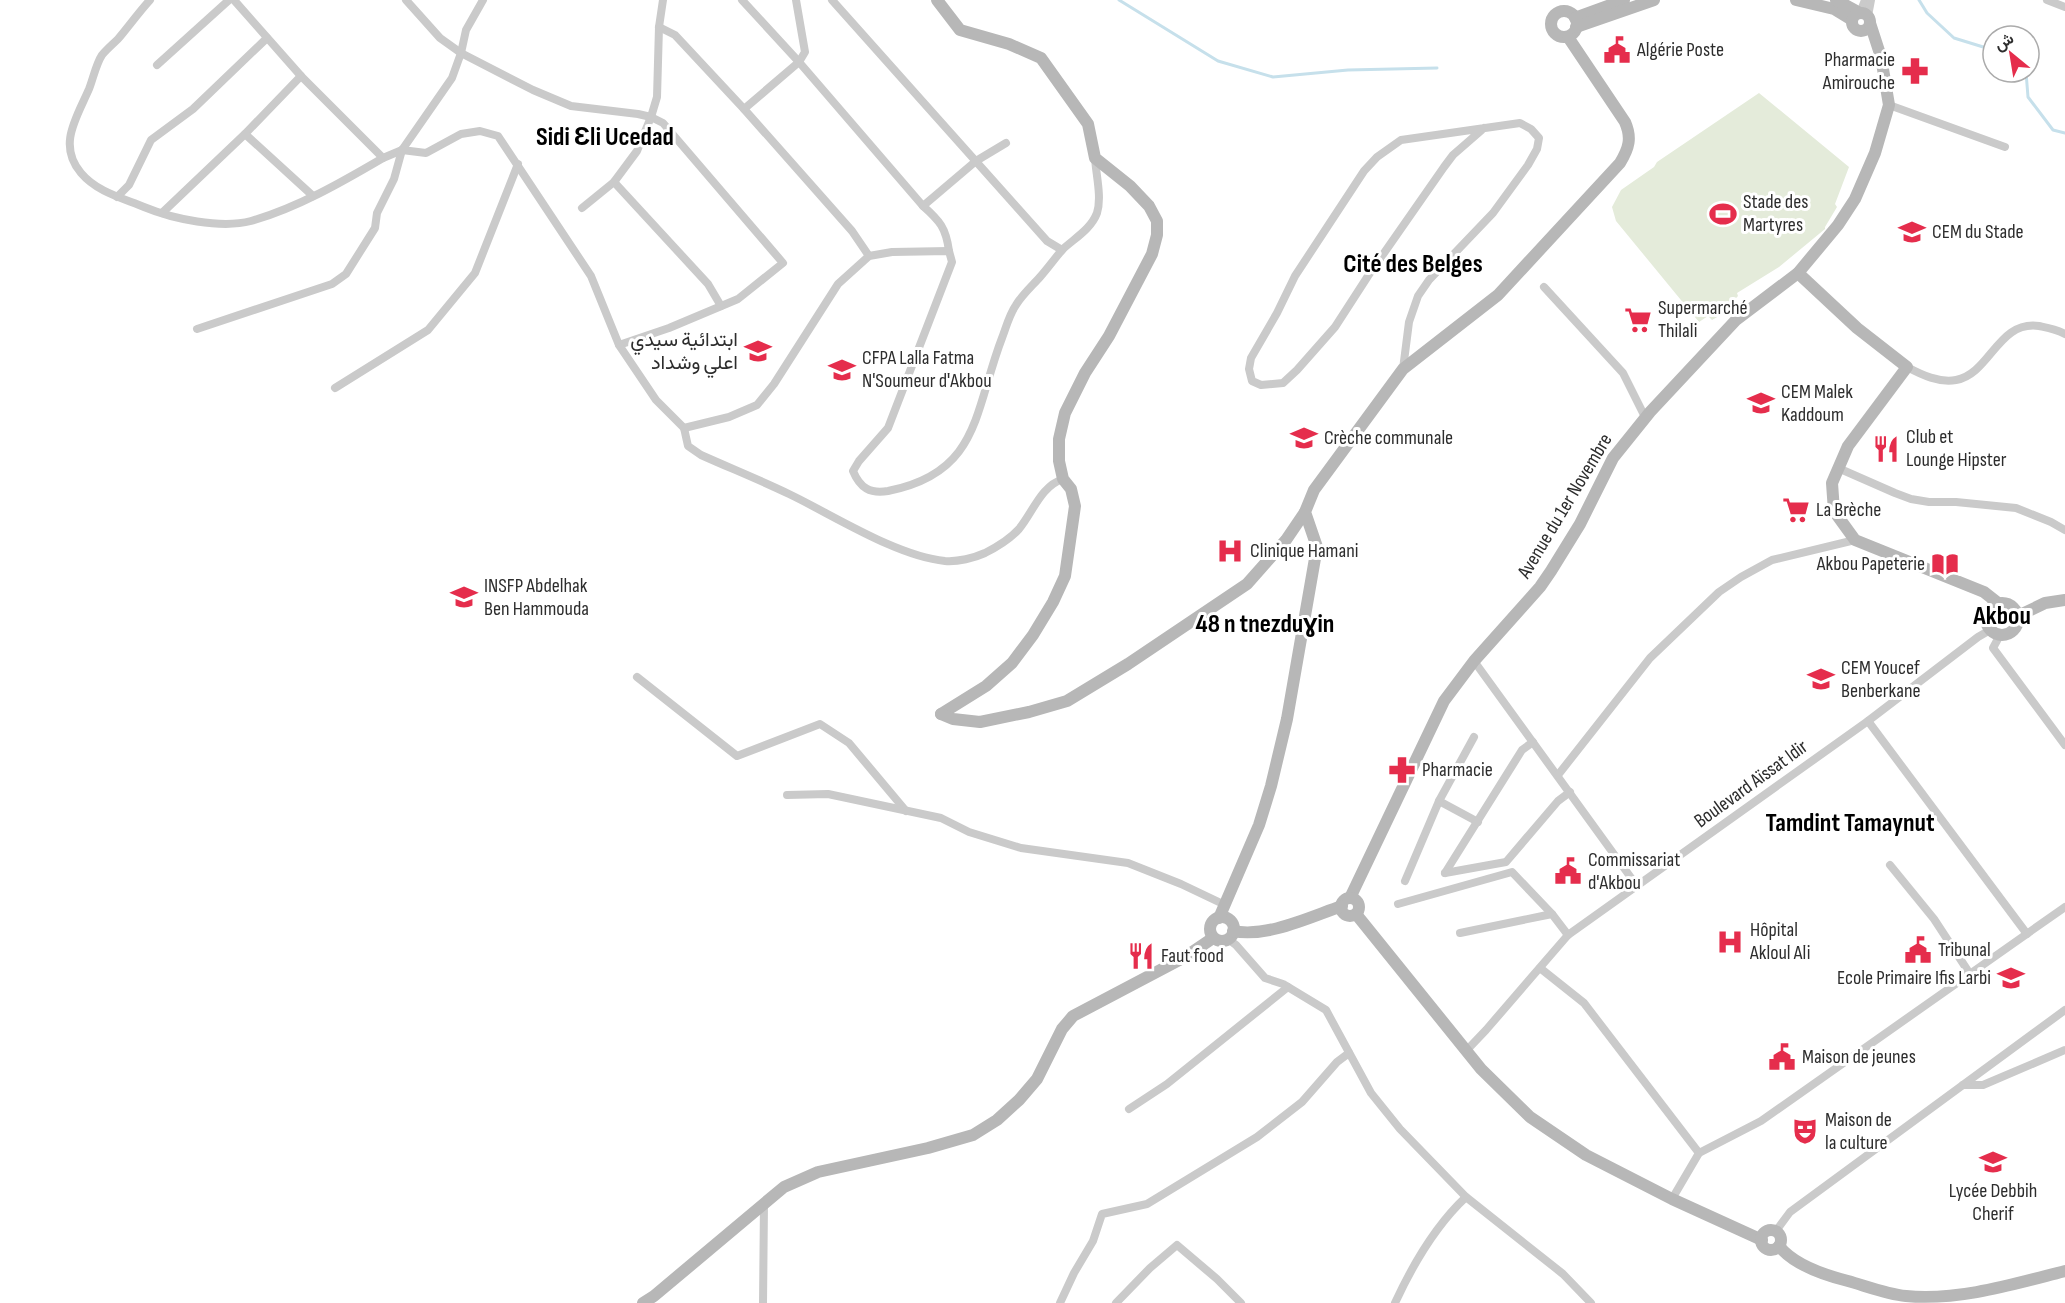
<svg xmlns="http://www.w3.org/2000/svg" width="2065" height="1303" font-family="'Sofia Sans Condensed',Vazirmatn,sans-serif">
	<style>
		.green { fill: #e4ebda }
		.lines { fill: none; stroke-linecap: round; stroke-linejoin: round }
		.stream { stroke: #c6e0eb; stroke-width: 3 }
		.street { stroke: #cacaca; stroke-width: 8 }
		.secondary { stroke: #b7b7b7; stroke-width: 12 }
		.labels { text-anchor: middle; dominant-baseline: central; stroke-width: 6; stroke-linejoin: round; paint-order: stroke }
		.poi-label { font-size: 20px; fill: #2d2d2d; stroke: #fff; text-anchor: start }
		.street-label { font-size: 20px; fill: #2d2d2d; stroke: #fff }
		.district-label { font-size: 26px; font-weight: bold; fill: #000; stroke: #fff }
	</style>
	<rect width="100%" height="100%" fill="#fff"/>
	<polygon class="green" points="1759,93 1849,167 1835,204 1837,207 1825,227 1825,229 1779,267 1737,293 1738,296 1719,316 1712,320 1708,316 1699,322 1616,221 1612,207 1621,190 1654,167 1657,162"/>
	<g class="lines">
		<g class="stream">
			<polyline points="1119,0 1218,61 1273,77 1348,70 1437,68"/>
			<polyline points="1919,0 1927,13 1954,38 1993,50"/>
			<polyline points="2026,72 2028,97 2053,130 2065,133"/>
		</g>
		<g class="street">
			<path d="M150 0C139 12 129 26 118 39 113 44 107 49 102 55 96 64 93 79 89 89 77 117 57 145 81 173 97 192 122 198 144 207 173 219 221 229 251 221 297 208 342 182 383 158"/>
			<polyline points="234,0 301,76 383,158 402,150"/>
			<polyline points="406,0 440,38 461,53 533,90 571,106 638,114 651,117 663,123 783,263 738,299 669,328 619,345"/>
			<path d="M483 0 466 30 461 53 452 78 402 150 426 153 461 134 480 131 498 136 591 276 619 345 656 400 684 428 688 446 701 455C730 468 760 480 789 494 833 515 896 556 945 561 958 562 974 558 985 553 997 547 1010 539 1019 529 1033 512 1041 486 1063 479"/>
			<path d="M742 0 799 62 923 206C940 221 946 228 949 251"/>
			<polyline points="832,0 1047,241 1062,250"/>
			<polyline points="2047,0 2065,7"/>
			<polyline points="1860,13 1865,0"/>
			<polyline points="1868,16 1871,0"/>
			<polyline points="659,27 675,35 744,109 852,231 869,256"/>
			<polyline points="157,65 229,0"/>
			<polyline points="1889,105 2005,147"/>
			<polyline points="744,109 799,62 805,52 796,0"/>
			<polyline points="245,134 301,76"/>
			<polyline points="614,182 708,284 721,306"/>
			<polyline points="117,197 129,185 151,140 193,109 267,38"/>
			<polyline points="923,206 976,161 1006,143"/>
			<polyline points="582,208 614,182 637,151 651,117 657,97 659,27 663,0"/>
			<polyline points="162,213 245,134 313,196"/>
			<polyline points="1544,287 1623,373 1645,417"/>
			<polyline points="197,329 332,284 346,274 375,228 377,213 394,179 402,150"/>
			<path d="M1907 367C1922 375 1939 383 1956 380 1990 374 1998 320 2039 326 2049 328 2056 329 2065 334"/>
			<polyline points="1403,369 1409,322 1418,296 1429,280 1493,213 1528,165 1537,149 1539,138 1531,129 1520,123 1401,140 1377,157 1364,171 1295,276 1277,313 1251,358 1249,369 1252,381 1261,385 1283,383 1297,370 1335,327 1368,276 1444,167 1453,155 1484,128"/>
			<polyline points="335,388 428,330 475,273 518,164"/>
			<path d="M684 428 729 417 757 405 774 384 838 284 869 256 892 252 949 251 952 262 888 428 859 461 853 471C860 488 870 494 888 491 980 473 974 411 1002 338 1006 328 1009 315 1016 305 1022 295 1032 286 1040 277 1048 268 1055 258 1063 249 1075 238 1091 229 1097 213 1102 197 1096 175 1095 158"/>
			<polyline points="1838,468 1895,493 1911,499 1929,502 1956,502 2016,508 2051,522 2065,530"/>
			<polyline points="2000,635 1993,648 2065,745"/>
			<polyline points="1474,661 1637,886"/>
			<polyline points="637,677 737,756 820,724 849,743 906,811"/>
			<polyline points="1868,721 2027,934"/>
			<polyline points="1558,775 1650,658 1719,592 1741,577 1772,560 1855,540"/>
			<polyline points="787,795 828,794 941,818 969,832 1021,848 1128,863 1181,884 1223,904"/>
			<polyline points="1439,801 1478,822"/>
			<polyline points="1890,865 1934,919 1970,974"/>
			<polyline points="1445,873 1522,750 1533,742"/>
			<polyline points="1445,873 1506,862 1558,801 1570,792"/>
			<polyline points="1405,881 1439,801 1474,737"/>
			<polyline points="1398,904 1512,872 1552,914"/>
			<polyline points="1460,933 1552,914 1568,935"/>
			<polyline points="1228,939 1236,945 1265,978 1283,984 1326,1010 1371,1093 1400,1129 1466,1197 1563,1274 1591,1303"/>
			<polyline points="1540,968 1584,1003 1699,1153"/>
			<polyline points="1466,1051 1486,1030 1568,935 1868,721 1978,637 1990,630"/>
			<polyline points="1963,1085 1983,1085 2065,1050"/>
			<polyline points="1129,1109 1167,1084 1288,987"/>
			<polyline points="1672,1199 1699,1153 1761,1121 2065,907"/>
			<polyline points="1776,1231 1790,1212 2065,1010"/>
			<polyline points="763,1303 764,1203"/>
			<polyline points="1060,1303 1074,1273 1093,1241 1102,1214 1147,1204 1257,1137 1302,1102 1337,1062 1349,1053"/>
			<polyline points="1116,1303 1150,1268 1177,1245 1217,1279 1241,1303"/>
			<path d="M1395 1303C1413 1264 1435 1226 1466 1197"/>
		</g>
		<g class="secondary">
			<polyline points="937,0 960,30 1009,44 1041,58 1088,124 1095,158 1130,186 1149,206 1157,221 1157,235 1152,254 1109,336 1085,373 1065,413 1059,439 1059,461 1063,479 1071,489 1075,506 1065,576 1053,602 1033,635 1012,663 986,686 941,714"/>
			<polyline points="1796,0 1834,9 1852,20"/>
			<polyline points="1836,0 1860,13"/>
			<circle cx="1564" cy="24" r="13"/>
			<circle cx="1861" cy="22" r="9"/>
			<polyline points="1575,18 1624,0"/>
			<polyline points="1576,27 1654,0"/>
			<polyline points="1798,273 1857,328 1907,367 1848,446 1832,483 1834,511 1855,540 1984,592 1998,603"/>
			<circle cx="2002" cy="619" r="16"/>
			<polyline points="2018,616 2045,603 2065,600"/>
			<polyline points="941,714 953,719 980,722 1029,712 1067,701 1128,664 1247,584 1286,540 1305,512"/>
			<polyline points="1350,898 1444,701 1474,661 1540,587 1551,571 1580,524 1613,458 1650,412 1736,320 1798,273 1838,225 1855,199 1875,153 1889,105 1881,57 1870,23"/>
			<circle cx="1350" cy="907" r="9"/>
			<polyline points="1356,914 1481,1069 1530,1117 1586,1155 1672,1199 1762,1240"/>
			<circle cx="1222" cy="929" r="12"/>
			<path d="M1219 918 1259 825 1271 786 1287 719 1317 547 1305 512 1314 490 1403 369 1498 295 1620 163C1629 148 1632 138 1625 122L1568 37"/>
			<path d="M1233 931C1267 938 1310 917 1342 906"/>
			<circle cx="1771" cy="1240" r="10"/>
			<path d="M1779 1246C1794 1265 1824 1275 1848 1281 1866 1286 1887 1294 1906 1296 1959 1301 2014 1284 2065 1271"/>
			<polyline points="643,1303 654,1296 784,1187 818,1172 928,1148 973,1135 997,1120 1019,1100 1037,1079 1062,1029 1073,1016 1185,957 1213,938"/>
		</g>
	</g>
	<defs>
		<symbol id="civic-bare" viewBox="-9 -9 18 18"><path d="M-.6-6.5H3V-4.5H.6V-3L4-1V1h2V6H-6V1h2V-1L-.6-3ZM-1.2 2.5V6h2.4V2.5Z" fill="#e52d4c" stroke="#fff" stroke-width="2.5" paint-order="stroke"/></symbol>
		<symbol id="pharmacy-bare" viewBox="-9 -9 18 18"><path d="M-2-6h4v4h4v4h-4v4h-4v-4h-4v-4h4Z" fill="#e52d4c" stroke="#fff" stroke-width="2.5" paint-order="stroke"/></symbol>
		<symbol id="stadium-bare" viewBox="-9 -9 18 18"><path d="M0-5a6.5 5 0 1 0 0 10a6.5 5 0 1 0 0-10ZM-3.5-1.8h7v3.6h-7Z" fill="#e52d4c" stroke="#fff" stroke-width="2.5" paint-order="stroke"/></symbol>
		<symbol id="school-bare" viewBox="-9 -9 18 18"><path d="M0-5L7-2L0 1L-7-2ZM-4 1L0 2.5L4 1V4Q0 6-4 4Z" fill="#e52d4c" stroke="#fff" stroke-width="2.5" paint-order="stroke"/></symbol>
		<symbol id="supermarket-bare" viewBox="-9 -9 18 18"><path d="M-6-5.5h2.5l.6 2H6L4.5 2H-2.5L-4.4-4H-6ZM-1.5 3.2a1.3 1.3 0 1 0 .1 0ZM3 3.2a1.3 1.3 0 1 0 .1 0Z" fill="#e52d4c" stroke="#fff" stroke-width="2.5" paint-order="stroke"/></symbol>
		<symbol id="university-bare" viewBox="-9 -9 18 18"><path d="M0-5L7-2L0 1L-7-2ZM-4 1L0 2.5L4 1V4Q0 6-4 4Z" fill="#e52d4c" stroke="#fff" stroke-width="2.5" paint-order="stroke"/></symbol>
		<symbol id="restaurant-bare" viewBox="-9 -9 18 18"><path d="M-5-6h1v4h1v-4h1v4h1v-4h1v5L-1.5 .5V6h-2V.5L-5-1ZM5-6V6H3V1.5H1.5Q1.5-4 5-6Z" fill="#e52d4c" stroke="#fff" stroke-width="2.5" paint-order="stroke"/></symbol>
		<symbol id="hospital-bare" viewBox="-9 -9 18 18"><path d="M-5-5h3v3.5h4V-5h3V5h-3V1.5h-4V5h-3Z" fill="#e52d4c" stroke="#fff" stroke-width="2.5" paint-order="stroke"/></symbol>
		<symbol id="library-bare" viewBox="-9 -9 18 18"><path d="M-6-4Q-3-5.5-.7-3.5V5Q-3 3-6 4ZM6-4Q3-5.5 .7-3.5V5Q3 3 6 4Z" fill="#e52d4c" stroke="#fff" stroke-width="2.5" paint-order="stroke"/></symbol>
		<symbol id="theatre-bare" viewBox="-9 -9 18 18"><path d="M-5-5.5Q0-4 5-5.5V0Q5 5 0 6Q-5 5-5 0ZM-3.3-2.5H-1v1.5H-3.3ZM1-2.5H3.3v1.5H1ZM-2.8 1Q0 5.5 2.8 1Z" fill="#e52d4c" stroke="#fff" stroke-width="2.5" paint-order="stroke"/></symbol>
	</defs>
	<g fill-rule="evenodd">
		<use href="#civic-bare" x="1598" y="31" width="38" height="38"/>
		<use href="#pharmacy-bare" x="1896" y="52" width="38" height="38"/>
		<use href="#stadium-bare" x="1704" y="195" width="38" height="38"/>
		<use href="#school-bare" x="1893" y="213" width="38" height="38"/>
		<use href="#supermarket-bare" x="1619" y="301" width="38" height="38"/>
		<use href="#school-bare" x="739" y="332" width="38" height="38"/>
		<use href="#university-bare" x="823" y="351" width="38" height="38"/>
		<use href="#school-bare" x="1742" y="384" width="38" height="38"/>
		<use href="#school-bare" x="1285" y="419" width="38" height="38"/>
		<use href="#restaurant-bare" x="1867" y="430" width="38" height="38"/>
		<use href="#supermarket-bare" x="1777" y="491" width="38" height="38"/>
		<use href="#hospital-bare" x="1211" y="532" width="38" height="38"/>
		<use href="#library-bare" x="1926" y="545" width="38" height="38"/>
		<use href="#university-bare" x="445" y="578" width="38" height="38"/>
		<use href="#school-bare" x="1802" y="660" width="38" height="38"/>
		<use href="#pharmacy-bare" x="1383" y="751" width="38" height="38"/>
		<use href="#civic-bare" x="1549" y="852" width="38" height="38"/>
		<use href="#hospital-bare" x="1711" y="923" width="38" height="38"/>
		<use href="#civic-bare" x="1899" y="931" width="38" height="38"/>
		<use href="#restaurant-bare" x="1122" y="937" width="38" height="38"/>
		<use href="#school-bare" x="1992" y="959" width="38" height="38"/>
		<use href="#civic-bare" x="1763" y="1038" width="38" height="38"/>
		<use href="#theatre-bare" x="1786" y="1112" width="38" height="38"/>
		<use href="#school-bare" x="1974" y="1143" width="38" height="38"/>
	</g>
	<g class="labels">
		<g class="poi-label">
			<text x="1637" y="50">Algérie Poste</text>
			<text x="1895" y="60" text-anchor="end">Pharmacie<tspan x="1895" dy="23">Amirouche</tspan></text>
			<text x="1743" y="202">Stade des<tspan x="1743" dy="23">Martyres</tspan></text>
			<text x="1932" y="232">CEM du Stade</text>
			<text x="1658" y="308">Supermarché<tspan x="1658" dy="23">Thilali</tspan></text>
			<text x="738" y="340" text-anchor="end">ابتدائية سيدي<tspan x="738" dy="23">اعلي وشداد</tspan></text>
			<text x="862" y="358">CFPA Lalla Fatma<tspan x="862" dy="23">N'Soumeur d'Akbou</tspan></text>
			<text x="1781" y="392">CEM Malek<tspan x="1781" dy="23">Kaddoum</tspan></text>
			<text x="1906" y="437">Club et<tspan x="1906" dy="23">Lounge Hipster</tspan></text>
			<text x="1324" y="438">Crèche communale</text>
			<text x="1816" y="510">La Brèche</text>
			<text x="1250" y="551">Clinique Hamani</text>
			<text x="1925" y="564" text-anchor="end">Akbou Papeterie</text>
			<text x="484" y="586">INSFP Abdelhak<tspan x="484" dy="23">Ben Hammouda</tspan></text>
			<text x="1841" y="668">CEM Youcef<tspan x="1841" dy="23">Benberkane</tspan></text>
			<text x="1422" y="770">Pharmacie</text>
			<text x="1588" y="860">Commissariat<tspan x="1588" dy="23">d'Akbou</tspan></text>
			<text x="1750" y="930">Hôpital<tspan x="1750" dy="23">Akloul Ali</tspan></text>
			<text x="1938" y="950">Tribunal</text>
			<text x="1161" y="956">Faut food</text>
			<text x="1991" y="978" text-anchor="end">Ecole Primaire Ifis Larbi</text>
			<text x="1802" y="1057">Maison de jeunes</text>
			<text x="1825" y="1120">Maison de<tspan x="1825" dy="23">la culture</tspan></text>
			<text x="1993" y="1191" text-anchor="middle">Lycée Debbih<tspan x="1993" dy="23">Cherif</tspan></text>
		</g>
		<g class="street-label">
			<text transform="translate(1565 506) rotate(-59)">Avenue du 1er Novembre</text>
			<text transform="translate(1751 784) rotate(-36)">Boulevard Aïssat Idir</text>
		</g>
		<g class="district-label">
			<text x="605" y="137">Sidi Ɛli Ucedad</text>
			<text x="1413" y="264">Cité des Belges</text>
			<text x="2002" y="616">Akbou</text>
			<text x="1265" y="624">48 n tnezduɣin</text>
			<text x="1850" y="823">Tamdint Tamaynut</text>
		</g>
	</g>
	<g transform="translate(2011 54) rotate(330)"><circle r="28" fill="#ffffff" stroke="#ababab" stroke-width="1.5"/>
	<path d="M0-4.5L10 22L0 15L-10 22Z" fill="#e52d4c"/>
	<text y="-9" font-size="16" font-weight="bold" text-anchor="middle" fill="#2d2d2d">ش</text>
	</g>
</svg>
